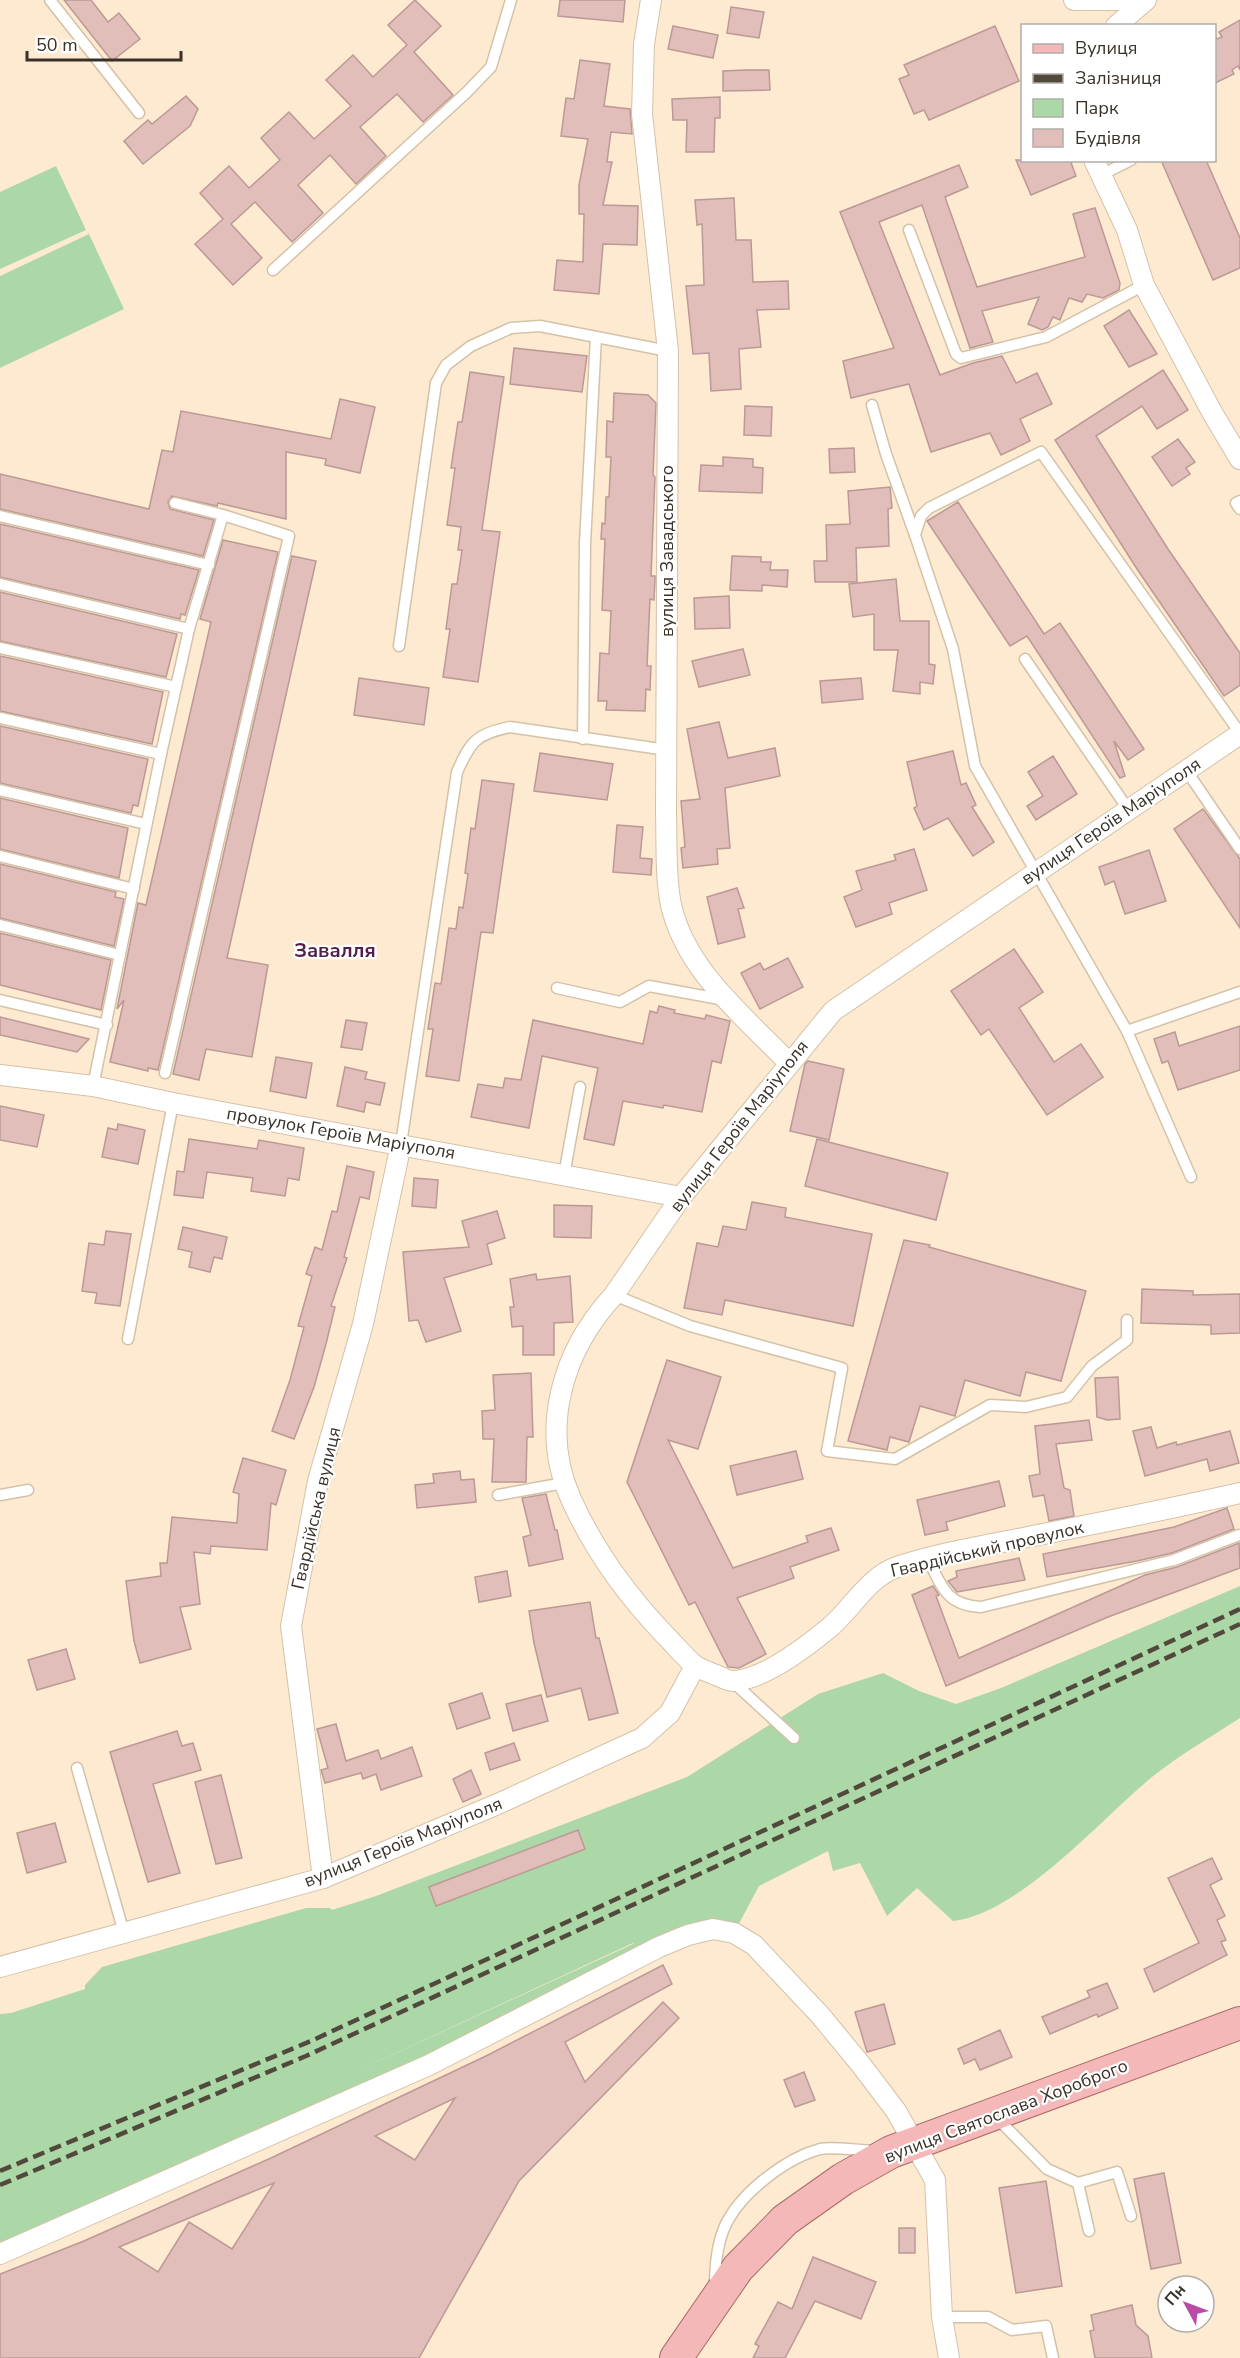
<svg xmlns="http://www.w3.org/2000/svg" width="1240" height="2358" font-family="'Nunito Sans',sans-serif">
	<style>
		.green { fill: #acd7a7; fill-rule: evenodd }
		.building { fill: #e2beba; stroke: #bb9995; stroke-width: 1.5; fill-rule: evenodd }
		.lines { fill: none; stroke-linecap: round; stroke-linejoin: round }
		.service-casing { stroke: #d4c2a8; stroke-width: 13 }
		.minor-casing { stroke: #d4c2a8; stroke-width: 22 }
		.primary-casing { stroke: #ad6a68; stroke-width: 34 }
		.service { stroke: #fff; stroke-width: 10 }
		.minor { stroke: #fff; stroke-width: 20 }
		.primary { stroke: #f4b8b9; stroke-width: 32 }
		.rail { stroke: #52493d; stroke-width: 4.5; stroke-dasharray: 12 6; stroke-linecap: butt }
		.labels { text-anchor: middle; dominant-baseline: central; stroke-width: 4.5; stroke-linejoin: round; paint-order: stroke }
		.street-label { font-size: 18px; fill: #393127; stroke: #fff }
		.neighbourhood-label { font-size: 20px; font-weight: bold; fill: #541e4b; stroke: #fff }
	</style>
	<rect width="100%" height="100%" fill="#feead0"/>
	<g class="green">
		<polygon points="56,166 86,230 0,269 0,192"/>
		<polygon points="89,234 124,309 0,368 0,276"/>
		<path d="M1240 1586V1718C1211 1737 1179 1755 1152 1777 1100 1820 1020 1913 953 1921L917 1888 887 1916 860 1863 833 1871 828 1851 759 1886 734 1933 713 1929 429 2065 0 2254V2014L11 2013 85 1989V1985L102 1967 306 1908H330L332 1910 376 1896 687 1777 818 1694 883 1673 919 1691 956 1704 1001 1688ZM633 1943V1944L331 2083Z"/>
	</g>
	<g class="building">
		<polygon points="64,0 91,0 108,22 119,13 140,39 112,61"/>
		<polygon points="415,0 441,26 414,52 453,95 423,122 397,94 360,127 386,156 356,184 330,155 298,185 323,213 292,242 255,202 231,224 262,258 233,285 195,244 223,219 200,193 229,166 249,188 280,160 261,138 289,112 314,139 351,106 326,80 353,55 373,77 407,45 388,25"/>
		<polygon points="560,0 625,0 623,22 558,16"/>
		<polygon points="731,7 764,12 759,38 727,33"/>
		<polygon points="1240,20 1240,70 1238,66 1232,70 1234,74 1215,83 1215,35 1217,39 1222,37 1219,32"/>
		<polygon points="673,26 718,35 713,58 668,49"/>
		<polygon points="995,26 1019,81 929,120 924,110 914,114 899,79 909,75 904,65"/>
		<polygon points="580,60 610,64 604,106 630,109 632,134 611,132 607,162 612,162 603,205 638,206 637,245 603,244 599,294 554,290 557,260 583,262 584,214 579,214 579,185 588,139 561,136 566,98 574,99"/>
		<polygon points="745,70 769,70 770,90 723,91 723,71"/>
		<polygon points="186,96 198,109 190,126 143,164 124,141 148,120 152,124"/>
		<polygon points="720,97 720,118 715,118 714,152 686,152 687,120 673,120 672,99"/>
		<polygon points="1016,160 1070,160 1076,176 1031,195"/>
		<polygon points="1161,160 1206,160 1240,238 1240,268 1213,280"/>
		<polygon points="959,165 968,187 945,197 977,287 1085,257 1073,214 1095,208 1120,283 1119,290 1103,298 1087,294 1082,302 1069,298 1060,320 1053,317 1048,327 1042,330 1028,324 1039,297 982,311 993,342 970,348 922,205 879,222 940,375 973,363 1002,356 1016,383 1037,373 1052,404 1020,419 1030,441 1001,455 990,433 931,452 909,384 851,398 843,361 894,348 840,212"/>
		<polygon points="734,198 736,240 751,240 753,282 788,281 789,309 757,310 761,347 739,349 741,389 711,391 709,353 693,354 686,286 704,285 702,224 697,225 695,200"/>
		<polygon points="1129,310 1157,354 1129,367 1104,326"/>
		<polygon points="514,348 587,356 582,392 510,384"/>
		<polygon points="1163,370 1188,410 1157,429 1142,406 1096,436 1168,549 1240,653 1240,685 1224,696 1137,569 1055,440"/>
		<polygon points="470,372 504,377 482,530 500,532 478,682 443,677 450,629 446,629 452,584 457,584 462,550 458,550 461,527 447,525 455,468 451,468 458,422 462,422"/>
		<polygon points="614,393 648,395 656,403 653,475 655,477 651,576 655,576 655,579 654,600 650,599 647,666 651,666 650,690 646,689 645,711 606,710 607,701 598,701 600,653 609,654 611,611 602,610 605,539 601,539 602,523 605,524 606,497 609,497 611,457 606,457 607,421 613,422"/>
		<polygon points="340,399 375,407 360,473 325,465 326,459 286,452 286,519 218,503 217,506 172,496 168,502 170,509 214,520 203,556 0,509 0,474 149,509 162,450 173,452 181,411 331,439"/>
		<polygon points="745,406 772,407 771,436 744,435"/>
		<polygon points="1178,439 1195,462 1186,468 1190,474 1172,486 1152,457"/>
		<polygon points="854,448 855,472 830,473 829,449"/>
		<polygon points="723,457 753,459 753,467 763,468 762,493 699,491 701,465 723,466"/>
		<polygon points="890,487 892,508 888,509 889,546 856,548 857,582 815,582 814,561 827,561 826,525 850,524 848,491"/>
		<polygon points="958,502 1044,634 1060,623 1144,749 1128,760 1114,741 1125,776 1120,778 1027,636 1010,646 927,521"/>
		<polygon points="0,524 199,570 185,615 181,614 180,619 0,577"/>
		<polygon points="223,540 278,552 158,1070 148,1068 148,1071 110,1062 124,1000 117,1009 138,903 146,905 211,622 200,619"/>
		<polygon points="292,556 316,561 227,958 268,965 252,1057 206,1049 199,1080 173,1074"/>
		<polygon points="732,556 761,557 761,562 771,562 770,570 788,570 787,587 762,585 762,591 730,590"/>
		<polygon points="896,579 900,621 929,621 929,664 935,665 933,684 920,682 920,694 893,691 898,650 874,650 874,614 853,617 849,584"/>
		<polygon points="0,592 177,634 166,677 0,641"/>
		<polygon points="729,596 730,628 695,629 694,598"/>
		<polygon points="743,649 750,675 699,687 692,661"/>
		<polygon points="0,656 163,692 152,744 0,711"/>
		<polygon points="359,678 429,688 424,725 354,715"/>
		<polygon points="861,678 863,699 822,703 820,681"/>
		<polygon points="719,722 728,758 775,748 780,776 725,788 730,848 717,849 718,864 683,868 681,848 685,847 681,801 700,799 687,729"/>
		<polygon points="0,726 148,759 138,806 133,805 131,813 0,783"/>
		<polygon points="953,751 961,785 966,783 976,805 972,807 994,842 973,856 948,818 924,830 914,808 917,806 907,762"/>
		<polygon points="540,753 613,764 607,800 534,791"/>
		<polygon points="1053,756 1077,794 1036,820 1027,806 1043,796 1028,772"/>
		<polygon points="482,780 514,784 493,933 481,932 459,1081 426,1076 433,1029 428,1029 435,983 441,984 449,928 456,929 459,907 463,908 468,874 465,873 471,828 475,829"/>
		<polygon points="0,798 128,828 119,878 0,849"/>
		<polygon points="1203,809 1240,859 1240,928 1174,829"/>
		<polygon points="617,825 643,827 640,858 652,859 651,875 613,872"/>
		<polygon points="914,849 927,890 889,903 892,914 856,927 844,897 862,890 856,871 896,860 894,855"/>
		<polygon points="1149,850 1166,901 1125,914 1114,881 1105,885 1099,867"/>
		<polygon points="0,864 116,892 115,897 124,899 114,946 0,918"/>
		<polygon points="737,888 744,908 738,909 745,937 718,944 707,897"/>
		<polygon points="0,933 111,960 101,1010 0,985"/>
		<polygon points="1014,949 1043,992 1019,1008 1054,1062 1081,1044 1103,1077 1047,1115 989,1029 981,1035 951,991"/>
		<polygon points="788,958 803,987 760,1009 741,973 760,963 764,970"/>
		<polygon points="659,1006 675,1010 674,1013 705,1019 706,1015 730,1021 721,1063 712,1061 702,1112 664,1105 663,1108 623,1101 614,1145 584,1139 598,1068 542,1056 529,1128 471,1117 478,1084 503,1088 505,1078 521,1080 533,1020 643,1044 650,1011 657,1013"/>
		<polygon points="0,1017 89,1039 77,1052 0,1035"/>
		<polygon points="346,1020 367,1023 362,1050 341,1047"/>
		<polygon points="1240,1026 1240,1070 1178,1090 1168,1061 1162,1063 1154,1039 1175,1032 1179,1046"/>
		<polygon points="276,1057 312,1063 306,1098 270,1091"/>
		<polygon points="808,1061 844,1069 829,1140 790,1131 805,1064"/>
		<polygon points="345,1067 367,1072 365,1079 385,1083 380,1105 366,1102 364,1112 337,1106"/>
		<polygon points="0,1106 44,1115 37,1147 0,1140"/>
		<polygon points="118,1124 145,1130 138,1164 102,1157 108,1128 117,1130"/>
		<polygon points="189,1139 257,1149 259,1140 304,1148 299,1180 288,1178 285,1196 251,1191 253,1178 207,1172 203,1198 174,1195 177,1171 184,1172"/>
		<polygon points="817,1139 948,1173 936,1220 805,1186"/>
		<polygon points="347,1166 374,1172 369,1199 360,1197 344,1257 347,1258 331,1306 335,1307 326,1344 314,1387 294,1439 272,1431 290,1380 304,1327 298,1326 312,1276 306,1274 315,1247 322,1250 332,1211 337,1212"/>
		<polygon points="414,1178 438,1180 436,1208 412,1206"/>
		<polygon points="752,1202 786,1208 785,1217 872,1234 853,1326 725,1300 722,1315 684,1308 697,1243 718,1247 723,1226 746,1230"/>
		<polygon points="554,1205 592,1206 591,1238 554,1237"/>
		<polygon points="497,1211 505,1238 487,1244 492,1264 444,1278 461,1331 426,1342 418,1320 409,1321 403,1252 469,1247 462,1221"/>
		<polygon points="183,1227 227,1237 222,1259 214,1257 210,1272 189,1267 192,1252 178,1249"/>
		<polygon points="106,1231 131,1234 120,1306 95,1303 97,1293 82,1291 89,1243 104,1245"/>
		<polygon points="904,1240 930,1245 929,1247 1086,1291 1061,1381 1026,1372 1020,1396 965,1380 955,1416 920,1406 909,1442 890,1437 887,1450 848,1441"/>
		<polygon points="536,1274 537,1280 570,1276 573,1322 554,1323 554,1355 523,1355 523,1326 512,1327 510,1307 514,1307 510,1279"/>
		<polygon points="1142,1289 1193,1291 1193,1295 1240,1294 1240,1333 1211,1334 1211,1325 1141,1323"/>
		<polygon points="667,1360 721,1377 698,1449 668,1440 733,1568 808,1542 806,1536 831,1528 839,1550 790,1567 794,1578 737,1598 766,1654 739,1668 728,1667 695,1602 689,1605 627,1482"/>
		<polygon points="531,1373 533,1437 527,1437 526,1482 492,1482 494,1439 483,1439 482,1411 495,1410 493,1375"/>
		<polygon points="1118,1377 1120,1419 1107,1420 1097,1417 1095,1378"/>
		<polygon points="1089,1420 1092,1440 1056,1444 1064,1488 1070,1490 1074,1516 1049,1521 1044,1495 1033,1497 1029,1476 1040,1474 1035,1426"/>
		<polygon points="1151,1427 1157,1448 1176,1442 1177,1445 1230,1431 1239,1463 1210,1471 1207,1459 1145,1476 1133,1431"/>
		<polygon points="796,1451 803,1479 737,1495 730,1466"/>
		<polygon points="243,1458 286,1470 276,1505 271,1503 267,1550 211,1546 210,1554 194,1552 200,1604 180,1607 191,1649 140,1663 134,1641 126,1581 161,1576 160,1563 167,1563 172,1517 237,1523 239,1494 233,1492"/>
		<polygon points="460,1471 461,1480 474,1479 476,1502 417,1508 415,1485 434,1483 433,1474"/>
		<polygon points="999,1481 1005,1506 946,1522 948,1530 925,1535 917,1500"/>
		<polygon points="546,1494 555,1530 557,1530 563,1559 529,1566 523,1537 531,1535 522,1498"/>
		<polygon points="1227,1508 1234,1529 1172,1553 1137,1561 1047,1577 1043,1554 1174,1527"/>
		<polygon points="1239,1543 1240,1568 1108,1617 946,1686 912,1595 933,1586 939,1595 936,1596 959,1658 1145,1575 1177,1567"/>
		<polygon points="1019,1558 1025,1580 957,1592 948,1581 957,1577 956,1571"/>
		<polygon points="507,1571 511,1596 479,1602 475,1577"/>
		<polygon points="590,1602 596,1638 599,1638 618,1713 589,1720 581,1688 547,1697 534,1643 529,1611"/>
		<polygon points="66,1649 75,1679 37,1690 28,1660"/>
		<polygon points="482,1693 490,1718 457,1729 449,1704"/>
		<polygon points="541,1695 548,1721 513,1731 506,1704"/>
		<polygon points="336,1724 346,1761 378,1750 381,1759 412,1747 422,1776 381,1790 376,1774 363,1779 361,1773 325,1783 321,1770 328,1768 317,1729"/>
		<polygon points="177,1731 182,1746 193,1743 201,1770 153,1784 180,1873 148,1882 110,1752"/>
		<polygon points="514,1743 520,1760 490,1770 485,1753"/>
		<polygon points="471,1770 481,1794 463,1802 453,1779"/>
		<polygon points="221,1775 242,1858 216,1864 195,1782"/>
		<polygon points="55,1823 66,1862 27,1873 17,1833"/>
		<polygon points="578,1830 585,1849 436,1906 429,1887"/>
		<polygon points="1212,1858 1222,1879 1210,1885 1225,1916 1217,1920 1226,1940 1221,1942 1227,1955 1154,1992 1144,1969 1199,1943 1168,1878"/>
		<path d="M663 1965 672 1984 565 2042 585 2082 663 2002 679 2018 519 2181 419 2358H0V2274L84 2241 271 2158 486 2056ZM455 2098 415 2160 375 2136ZM274 2183 232 2249 189 2222 158 2272 119 2247Z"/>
		<polygon points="1107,1983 1118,2008 1098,2017 1097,2014 1050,2034 1042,2017 1090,1997 1087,1991"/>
		<polygon points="884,2004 895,2044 867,2052 855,2012"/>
		<polygon points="1000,2030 1012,2057 980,2070 975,2059 964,2064 958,2049"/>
		<polygon points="804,2072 815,2100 795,2107 784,2080"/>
		<polygon points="1164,2173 1181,2263 1151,2269 1134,2179"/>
		<polygon points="1046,2181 1062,2286 1016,2293 999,2188"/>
		<rect x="899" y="2228" width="16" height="25"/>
		<polygon points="813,2257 876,2282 861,2319 815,2301 785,2358 753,2358 759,2346 755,2344 778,2302 792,2309"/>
		<polygon points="1132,2305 1136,2325 1148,2336 1152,2358 1095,2358 1090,2331 1094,2330 1091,2315"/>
	</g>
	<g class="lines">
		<defs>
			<g id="service">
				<polyline points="50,0 139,113"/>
				<polyline points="1101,175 1131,160"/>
				<polyline points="909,230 956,354 961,358 1046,337 1144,285"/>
				<polyline points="273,270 467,92 491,67 511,0"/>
				<polyline points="872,405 886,454 915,535"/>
				<polyline points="1240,501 1236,503 1240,509"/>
				<polyline points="0,516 209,565"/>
				<polyline points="0,584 189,629"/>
				<polyline points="399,646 436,383 446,365 471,346 511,328 540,326 668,351"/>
				<polyline points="0,648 176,687"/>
				<polyline points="1025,659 1128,809"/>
				<polyline points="0,718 161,754"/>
				<polyline points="583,739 585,543 596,337"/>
				<polyline points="1186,770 1240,849"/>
				<polyline points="0,790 146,824"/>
				<polyline points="0,856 134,889"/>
				<polyline points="0,925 120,955"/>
				<polyline points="557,988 620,1002 649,986 725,1000"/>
				<polyline points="0,1000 107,1025"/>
				<polyline points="1127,1031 1240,992"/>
				<polyline points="165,1073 289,536 223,515 175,503"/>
				<polyline points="93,1086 161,754 189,629 223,515"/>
				<path d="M401 1144 457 772C471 741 476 734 510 727L667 750"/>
				<polyline points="564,1175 580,1087"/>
				<polyline points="1191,1177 1127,1031 975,766 953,649 915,535 921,516 929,508 1041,452 1240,733"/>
				<polyline points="614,1295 690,1326 842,1368 827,1451 895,1459 990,1405 1026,1407 1067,1397 1092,1366 1127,1340 1127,1320"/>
				<polyline points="128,1339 173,1103"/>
				<polyline points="0,1495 28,1490"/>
				<polyline points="498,1495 564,1483"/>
				<path d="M928 1559C942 1587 946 1605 981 1607L1174 1560 1239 1535"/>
				<polyline points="733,1682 794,1738"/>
				<polyline points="77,1768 124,1933"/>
				<polyline points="997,2118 1047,2169 1078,2183 1089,2231"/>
				<polyline points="1078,2183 1117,2172 1131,2216"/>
				<path d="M715 2286C715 2269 717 2247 723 2231 736 2196 784 2159 820 2149 834 2146 860 2151 876 2151"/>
				<polyline points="942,2317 988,2317 1012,2330 1046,2326 1053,2358"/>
			</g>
			<g id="minor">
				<path d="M651 0 644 44 642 114 668 351 666 813C667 843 665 876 671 905 686 971 744 1016 789 1063"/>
				<polyline points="1074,0 1146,0"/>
				<polyline points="1116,26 1145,1"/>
				<polyline points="1094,160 1127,230 1144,285 1213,414 1240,459"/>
				<path d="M1240 734 833 1011 681 1197 614 1295C563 1350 539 1428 571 1499 594 1550 626 1594 664 1634 674 1644 683 1655 693 1664 699 1669 709 1672 716 1675 722 1677 729 1682 735 1681 765 1678 806 1647 829 1628 852 1609 868 1577 897 1567 939 1553 984 1546 1028 1537 1099 1523 1170 1509 1240 1493"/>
				<polyline points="0,1075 93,1086 173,1103 681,1197"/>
				<polyline points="323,1878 291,1626 318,1481 363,1324 401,1144"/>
				<polyline points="0,1967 323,1878 500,1803 642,1738 670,1713 695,1666"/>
				<polyline points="0,2254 429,2065 659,1947 688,1935 713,1929 734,1933 754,1945 820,2015 862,2066 896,2111 935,2180 942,2317 949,2358"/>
			</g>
			<polyline id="primary" points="676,2358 738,2268 785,2220 843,2179 891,2152 1240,2023"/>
		</defs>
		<use href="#service" class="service-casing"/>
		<use href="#minor" class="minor-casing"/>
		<use href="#primary" class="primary-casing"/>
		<use href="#service" class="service"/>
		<use href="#minor" class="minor"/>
		<use href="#primary" class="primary"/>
		<g class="rail">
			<polyline points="0,2171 311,2041 1240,1609"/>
			<polyline points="0,2185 306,2056 1240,1624"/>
		</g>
	</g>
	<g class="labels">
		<g class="street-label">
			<text transform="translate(667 551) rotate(-90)">вулиця Завадського</text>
			<text transform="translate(1111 821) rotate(-34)">вулиця Героїв Маріуполя</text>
			<text transform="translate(739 1126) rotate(-52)">вулиця Героїв Маріуполя</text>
			<text transform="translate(341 1133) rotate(10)">провулок Героїв Маріуполя</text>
			<text transform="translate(316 1508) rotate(-77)">Гвардійська вулиця</text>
			<text transform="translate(987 1549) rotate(-13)">Гвардійський провулок</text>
			<text transform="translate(403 1842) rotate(-22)">вулиця Героїв Маріуполя</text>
			<text transform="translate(1006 2111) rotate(-21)">вулиця Святослава Хороброго</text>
		</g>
		<g class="neighbourhood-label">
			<text x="335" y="950">Завалля</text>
		</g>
	</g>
	<rect x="1021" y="24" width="195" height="138" fill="#ffffff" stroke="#b0ada9" stroke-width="1.5"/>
	<rect x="1033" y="44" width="30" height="9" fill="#f4b8b9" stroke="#b0ada9" stroke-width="1.5"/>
	<text x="1075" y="54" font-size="18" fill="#393127">Вулиця</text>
	<rect x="1033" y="74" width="30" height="9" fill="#52493d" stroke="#b0ada9" stroke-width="1.5"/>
	<text x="1075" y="84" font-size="18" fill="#393127">Залізниця</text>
	<rect x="1033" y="99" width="30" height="18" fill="#acd7a7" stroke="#b0ada9" stroke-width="1.5"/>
	<text x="1075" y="114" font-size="18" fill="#393127">Парк</text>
	<rect x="1033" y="129" width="30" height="18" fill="#e2beba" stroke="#b0ada9" stroke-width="1.5"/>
	<text x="1075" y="144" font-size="18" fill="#393127">Будівля</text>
	<g transform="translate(1186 2304) rotate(311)"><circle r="28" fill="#ffffff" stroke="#b0ada9" stroke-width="1.5"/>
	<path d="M0-4.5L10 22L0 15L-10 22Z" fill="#b94aa7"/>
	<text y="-9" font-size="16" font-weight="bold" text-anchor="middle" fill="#393127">Пн</text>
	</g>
	<path d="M27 51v9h154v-9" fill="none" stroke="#393127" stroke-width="3"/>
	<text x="36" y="51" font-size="18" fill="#393127" stroke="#ffffff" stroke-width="4.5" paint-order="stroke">50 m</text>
</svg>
